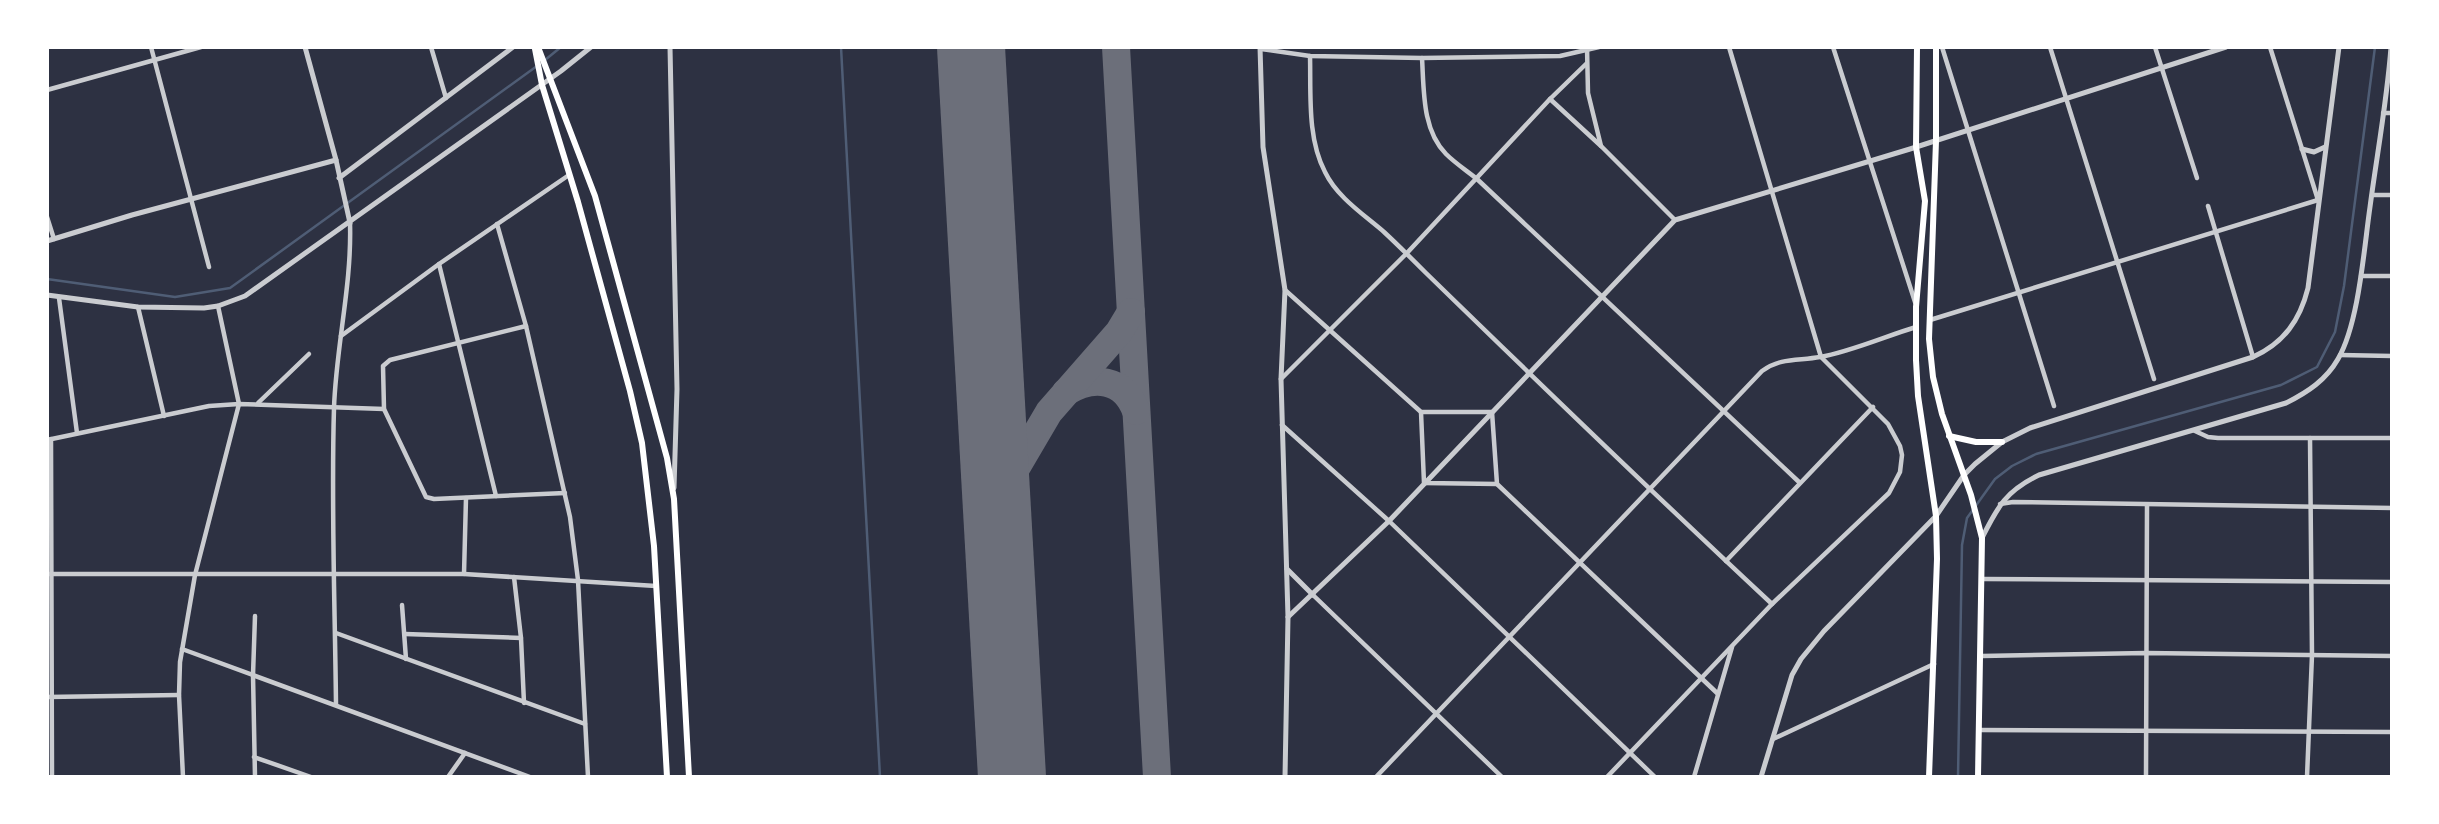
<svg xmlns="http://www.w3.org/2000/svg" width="2439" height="824" font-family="'Noto Sans',sans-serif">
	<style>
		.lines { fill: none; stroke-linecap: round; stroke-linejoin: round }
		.stream { stroke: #4f5d75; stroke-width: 2.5 }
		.taxiway { stroke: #6c6f7a; stroke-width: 28 }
		.runway { stroke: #6c6f7a; stroke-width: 68 }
		.minor { stroke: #caccd0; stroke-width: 4.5 }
		.tertiary { stroke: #caccd0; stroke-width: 5 }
		.secondary { stroke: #fff; stroke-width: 6 }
	</style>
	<rect width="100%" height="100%" fill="#2d3142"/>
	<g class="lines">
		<g class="stream">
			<polyline points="841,47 880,777"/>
			<polyline points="545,60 561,47"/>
			<polyline points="47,279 175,297 230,288 537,66"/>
			<polyline points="1958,777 1962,545 1967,518 1995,479 2012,466 2036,454 2281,385 2317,367 2335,332 2344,286 2375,47"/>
		</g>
		<g class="taxiway">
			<polyline points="1116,47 1157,777"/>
			<path d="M1066 392C1093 375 1124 378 1136 411"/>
			<polyline points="996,502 1049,412 1119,332 1131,312"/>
		</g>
		<polyline class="runway" points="971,47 1012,777"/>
		<g class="minor">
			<polyline points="151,47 209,267"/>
			<polyline points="431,47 446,98"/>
			<polyline points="1587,47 1588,93 1601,146 1675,220"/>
			<polyline points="1833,47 1915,302"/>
			<polyline points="1942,47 2054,406"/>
			<polyline points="2050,47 2154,379"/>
			<polyline points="2155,47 2197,178"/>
			<polyline points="1261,49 1310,56 1422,58 1560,56 1599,47"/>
			<path d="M1310 56C1311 93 1307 138 1325 172 1337 197 1363 214 1384 232 1398 245 1412 259 1426 273 1540 384 1655 495 1772 604"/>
			<path d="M1422 58C1424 90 1422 130 1446 154 1455 163 1467 171 1477 179L1799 482"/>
			<polyline points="47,90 201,47"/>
			<polyline points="1550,99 1601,146"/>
			<polyline points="2383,113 2392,113"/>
			<polyline points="2372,195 2392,195"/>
			<polyline points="2208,206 2253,357"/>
			<polyline points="47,217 54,239"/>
			<polyline points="497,224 526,326 570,517 578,580 588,777"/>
			<polyline points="439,264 496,496"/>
			<polyline points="2361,276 2392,276"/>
			<polyline points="1285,290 1421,412 1492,412 1497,484 1717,693"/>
			<polyline points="59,298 77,433"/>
			<polyline points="138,307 164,416"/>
			<polyline points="1930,320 2318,200 2270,47"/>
			<polyline points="526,326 390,360 383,366 384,409 426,497 434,499 565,493"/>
			<polyline points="341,336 439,264 569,175"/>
			<polyline points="2340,355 2392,356"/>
			<polyline points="1281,379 1407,253 1550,99 1586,64"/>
			<polyline points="258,403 309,354"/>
			<polyline points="1421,412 1424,483 1497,484"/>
			<polyline points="1282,425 1389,521 1655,777"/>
			<polyline points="2195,431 2208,437 2218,438 2392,438"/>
			<polyline points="51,439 52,777"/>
			<polyline points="47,440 209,406 239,404 384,409"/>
			<polyline points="2000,504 2013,502 2392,508"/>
			<polyline points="1726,561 1873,407"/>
			<polyline points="47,574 464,574 656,586"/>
			<polyline points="464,574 466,498"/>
			<polyline points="514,577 521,638 524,703"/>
			<polyline points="1983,579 2392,582"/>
			<polyline points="1313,595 1502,777"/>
			<polyline points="402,605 406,659"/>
			<polyline points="255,616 253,675 255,777"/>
			<polyline points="336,633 585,724"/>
			<polyline points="405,634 521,638"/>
			<polyline points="182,649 530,777"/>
			<polyline points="1982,656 2146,653 2392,656"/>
			<polyline points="47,697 179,695"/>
			<path d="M336 705C335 606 331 507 334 408 336 346 352 285 350 223"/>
			<polyline points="1979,730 2392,732"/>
			<polyline points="1773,739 1934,664"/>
			<polyline points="254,757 311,777"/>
			<polyline points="183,777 179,695 180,662 195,575 239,404 218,306"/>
			<polyline points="448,777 465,753"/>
			<path d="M1376 777 1762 371C1781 357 1799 361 1820 357 1850 352 1886 336 1916 327"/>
			<polyline points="1607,777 1772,604 1889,493 1900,472 1902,455 1900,446 1888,424 1821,357 1729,47"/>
			<polyline points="1694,777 1732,647"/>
			<polyline points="2146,777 2147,506"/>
			<polyline points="2307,777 2312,655 2310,438"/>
		</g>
		<g class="tertiary">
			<polyline points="305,47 336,160 350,223"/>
			<polyline points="670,47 677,389 674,488"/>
			<polyline points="1260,47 1263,147 1285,290 1281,379 1288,617 1285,777"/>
			<polyline points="2302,149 2314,152 2325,147"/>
			<polyline points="339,178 513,47"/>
			<polyline points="47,241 132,215 336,160"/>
			<polyline points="47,295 138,307 204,308 218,306 245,296 561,71 591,47"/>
			<path d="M1982 538C1998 506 2006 491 2039 475L2286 403C2308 392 2326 380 2338 359 2359 323 2364 248 2370 207 2377 154 2387 101 2391 47"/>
			<polyline points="1287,569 1313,595"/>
			<polyline points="1288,617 1389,521 1675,220 1910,149 2226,47"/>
			<path d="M1761 777 1792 675 1801 659 1824 631 1936 516 1964 475 1975 464 2002 442 2030 428 2253 357C2284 343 2300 320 2308 288L2339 47"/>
		</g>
		<g class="secondary">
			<polyline points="538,47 595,196 667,458 674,499 689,777"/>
			<polyline points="1917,47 1916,147 1925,201 1916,307 1916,360 1918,396 1936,516 1937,559 1929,777"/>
			<polyline points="1936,47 1936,141 1929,339 1933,377 1942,414 1971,495 1982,538 1978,777"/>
			<polyline points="535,49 542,85 578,202 630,391 642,443 654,546 667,777"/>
			<polyline points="1949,436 1976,442 2002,442"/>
		</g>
	</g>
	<rect width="2439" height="824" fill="none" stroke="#ffffff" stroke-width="98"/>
</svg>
